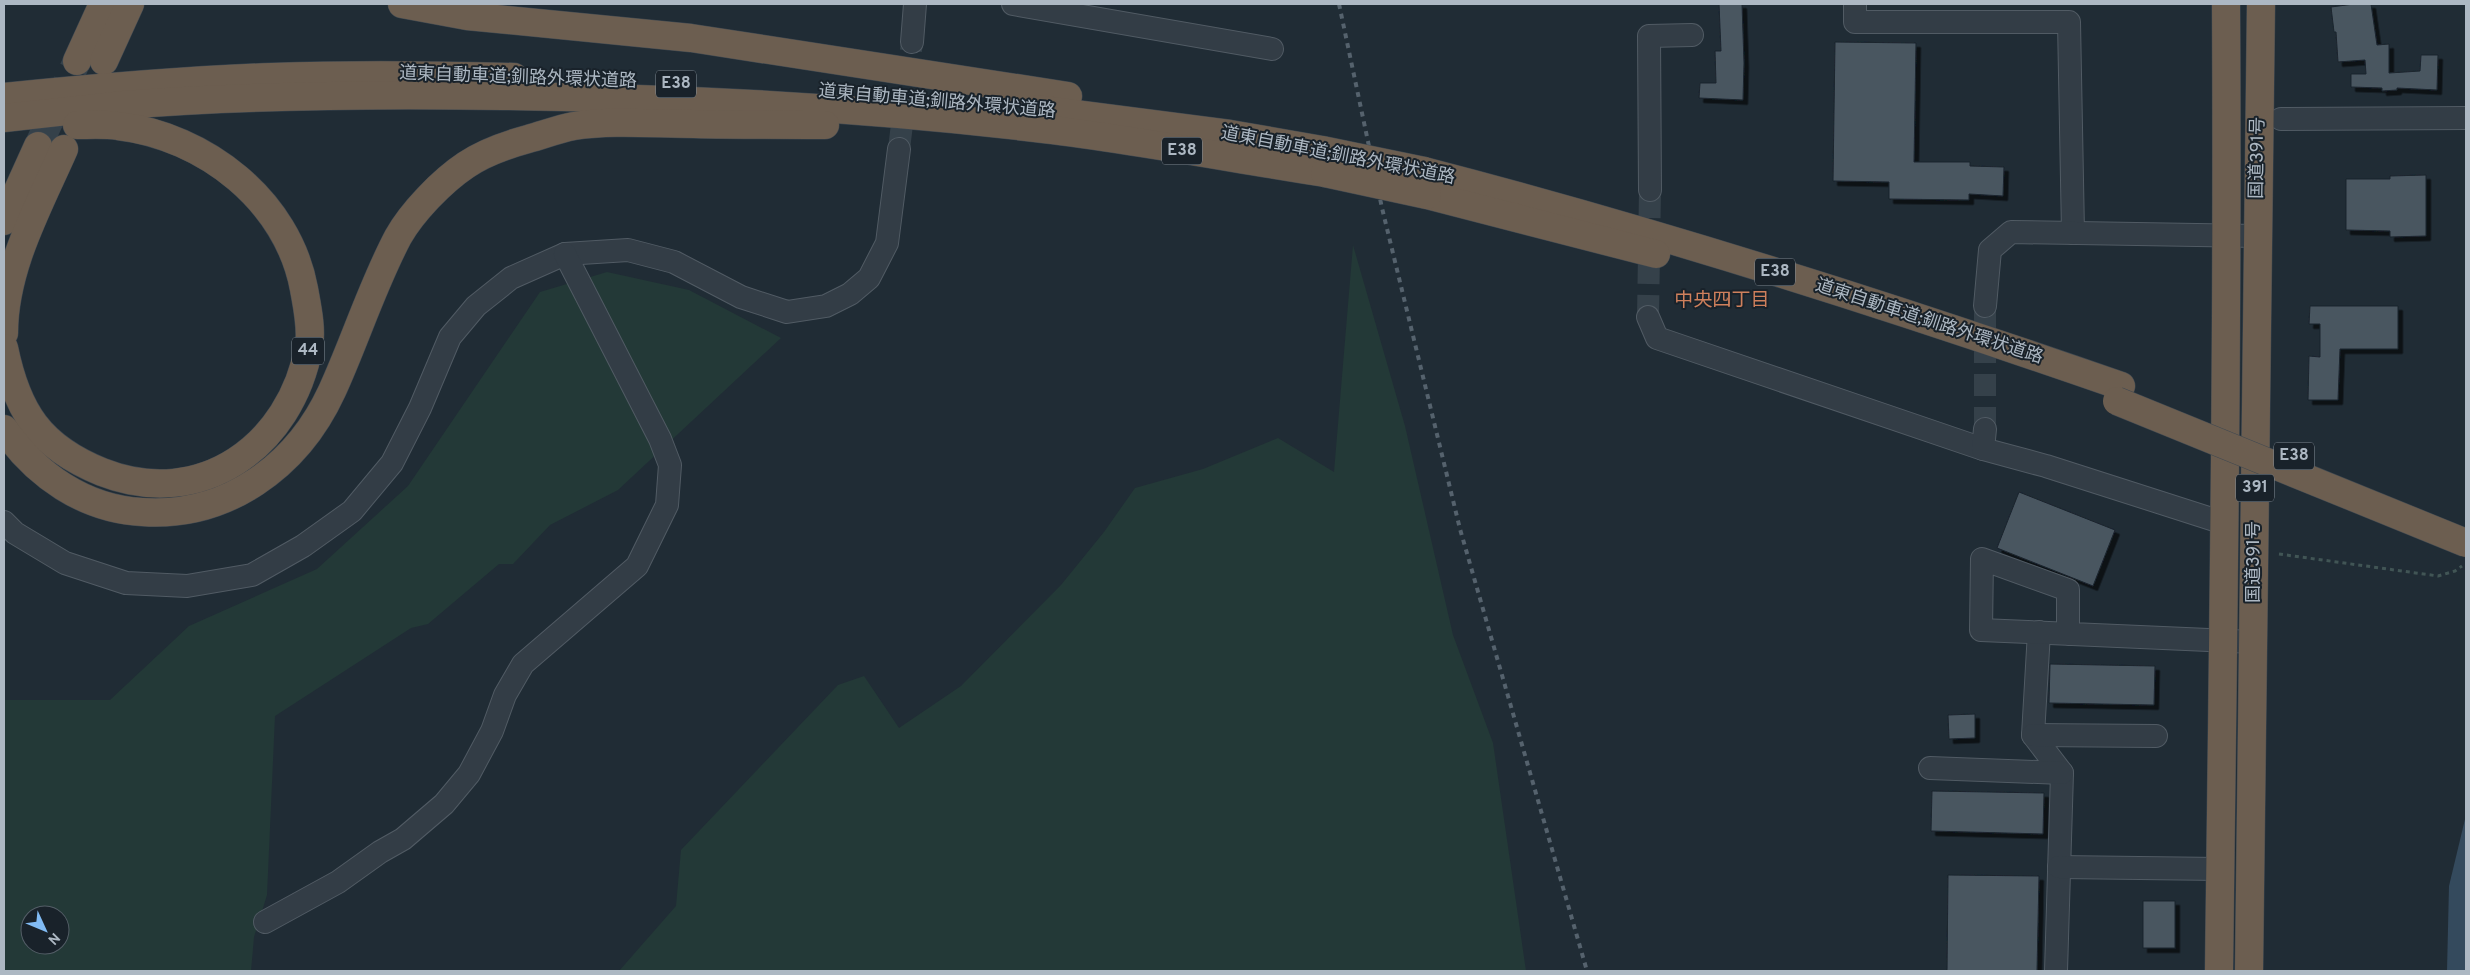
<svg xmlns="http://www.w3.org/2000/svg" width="2470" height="975" font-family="Overpass,'Noto Sans JP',sans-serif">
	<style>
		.green { fill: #233937; fill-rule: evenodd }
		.water { fill: #344a5d }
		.building { fill: #485661; stroke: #1b242d; filter: url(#shadow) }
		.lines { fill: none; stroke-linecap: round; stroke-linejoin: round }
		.minor-tunnel { stroke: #35414a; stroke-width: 22; stroke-dasharray: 22 11; stroke-linecap: butt }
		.highway-tunnel { stroke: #35414a; stroke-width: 28; stroke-dasharray: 28 14; stroke-linecap: butt }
		.minor-casing { stroke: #515b64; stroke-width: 24 }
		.highway-casing { stroke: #3e4851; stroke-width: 29 }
		.path { stroke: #415555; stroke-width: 3; stroke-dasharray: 4 4; stroke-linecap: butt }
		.minor { stroke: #333d46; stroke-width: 22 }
		.highway { stroke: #6c5e50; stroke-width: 28 }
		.rail { stroke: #55626d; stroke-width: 4; stroke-dasharray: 5 5; stroke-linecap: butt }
		.highway-bridge-casing { stroke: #3e4851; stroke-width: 29; stroke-linecap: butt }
		.highway-bridge { stroke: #6c5e50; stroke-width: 28 }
		.labels { text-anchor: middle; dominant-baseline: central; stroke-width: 4; stroke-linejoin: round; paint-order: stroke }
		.shield { fill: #19222a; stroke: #818b95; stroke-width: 1 }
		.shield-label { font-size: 16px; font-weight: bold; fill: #adb8c3 }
		.street-label { font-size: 18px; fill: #adb8c3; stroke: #19222a }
		.neighbourhood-label { font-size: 19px; fill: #cf805c; stroke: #19222a }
	</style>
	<defs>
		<filter id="shadow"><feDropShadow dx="4.5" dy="4.5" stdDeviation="0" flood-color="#0009"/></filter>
	</defs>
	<rect width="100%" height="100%" fill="#202c35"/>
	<g class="green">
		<polygon points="1353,245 1405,426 1453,635 1493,743 1526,971 619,971 676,906 681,850 838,685 864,676 899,728 961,686 1061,585 1104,532 1135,488 1203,469 1278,438 1334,472"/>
		<path d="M607 272 689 290 781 338 618 490 550 525 513 564H499L428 624 411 628 275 716 267 895 254 937 251 971H4V700H110L189 626 317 569 408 486 540 292ZM30 915H60V945H30Z"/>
	</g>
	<polygon class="water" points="2466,815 2466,971 2447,971 2449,886"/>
	<g class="building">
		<polygon points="1719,4 1742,4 1744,63 1743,100 1699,98 1700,83 1716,83 1715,51 1721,51"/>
		<polygon points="2354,4 2371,4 2377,45 2389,44 2389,73 2420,71 2421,55 2438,55 2437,90 2397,88 2397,90 2382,91 2382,88 2351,87 2351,74 2366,74 2365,60 2338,62 2336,32 2334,32 2331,7"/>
		<polygon points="1835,42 1916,43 1914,162 1970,162 1970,166 2004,167 2003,196 1969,194 1969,200 1889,199 1889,182 1833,181"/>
		<polygon points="2426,175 2426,236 2390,237 2390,231 2346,230 2346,179 2390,179 2390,176"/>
		<polygon points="2310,306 2398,306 2398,349 2340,349 2338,400 2308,400 2309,356 2320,357 2320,324 2309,324"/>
		<polygon points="2019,492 2115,530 2093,586 1997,548"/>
		<polygon points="2050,664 2155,666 2154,705 2049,703"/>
		<polygon points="1975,714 1975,738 1949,739 1948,715"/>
		<polygon points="1932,791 2044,793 2043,834 1931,831"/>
		<polygon points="1948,875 2039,876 2037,971 1947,971"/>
		<rect x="2143" y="901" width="32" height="47"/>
	</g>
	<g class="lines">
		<g class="minor-tunnel">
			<polyline points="899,149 912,42"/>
			<polyline points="1648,317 1650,190"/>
			<polyline points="1985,429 1985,306"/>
		</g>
		<polyline class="highway-tunnel" points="38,146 77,61"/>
		<defs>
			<g id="minor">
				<polyline points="1013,4 1272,49"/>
				<polyline points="1855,4 1855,22 2069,22 2073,233"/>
				<polyline points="912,42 915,4"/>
				<polyline points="2281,119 2466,118"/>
				<polyline points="1650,190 1649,36 1692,35"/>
				<polyline points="1985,306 1990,250 2011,232 2257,236"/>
				<polyline points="1648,317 1657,338 1983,449"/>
				<polyline points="1985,429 1983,449 2046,466 2224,523"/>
				<polyline points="4,522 15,533 65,563 126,583 187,586 252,575 303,546 352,511 392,463 420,408 450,337 476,306 511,278 565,254 628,250 674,262 741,297 787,312 826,306 850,294 869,278 887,243 899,149"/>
				<polyline points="2039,632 2033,735 2062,773 2056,971"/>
				<polyline points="2068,634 2068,590 1982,559 1981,630 2254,642"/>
				<polyline points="2033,735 2156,736"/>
				<polyline points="1930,768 2062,773"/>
				<polyline points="2059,867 2220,869"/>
				<polyline points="265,922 338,882 380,852 403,839 444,804 469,774 492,731 505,695 523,664 637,566 667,505 670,465 660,439 565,254"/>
			</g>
			<g id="highway">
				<polyline points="402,4 467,16 691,38 1068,96"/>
				<polyline points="77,61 103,4"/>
				<polyline points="104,61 130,4"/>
				<path d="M4 97C93 88 182 80 272 77 353 74 434 75 514 77"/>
				<polyline points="1036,109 1230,134 1322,150"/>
				<path d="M4 118C43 114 83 109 123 105 249 95 376 94 503 96 681 98 858 107 1035 128 1132 139 1229 158 1325 173"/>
				<path d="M1424 171C1660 232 1891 306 2121 386"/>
				<polyline points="1427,195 1656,254"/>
				<polyline points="4,221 38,146"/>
				<path d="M4 333C4 268 38 208 64 149"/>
				<path d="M4 348C17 412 40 447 102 472 201 511 291 446 309 346 312 328 307 306 304 289 288 201 205 136 118 126 105 124 90 125 77 125"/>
				<path d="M4 429C36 475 84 509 142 512 226 518 297 467 332 391 355 341 372 286 398 237 412 212 442 181 466 165 485 152 506 145 528 139 543 135 558 129 574 126 612 120 655 124 694 124 738 125 781 125 825 125"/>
				<path d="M2219 971C2223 649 2228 326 2226 4"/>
				<polyline points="2249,971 2261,4"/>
			</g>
		</defs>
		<use href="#minor" class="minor-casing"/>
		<use href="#highway" class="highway-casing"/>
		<polyline class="path" points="2279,554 2438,576 2455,571 2462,566"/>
		<use href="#minor" class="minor"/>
		<use href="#highway" class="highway"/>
		<polyline class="rail" points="1339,4 1382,208 1460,529 1587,971"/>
		<defs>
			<g id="highway-bridge">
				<polyline points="1322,150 1424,171"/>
				<polyline points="1325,173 1427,195"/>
				<polyline points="2117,401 2466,543"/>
			</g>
		</defs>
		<use href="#highway-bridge" class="highway-bridge-casing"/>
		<use href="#highway-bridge" class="highway-bridge"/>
	</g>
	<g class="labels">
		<g class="shield">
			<rect x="656" y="70.5" width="40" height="27" rx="4"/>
			<rect x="1162" y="137.5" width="40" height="27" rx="4"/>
			<rect x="1755" y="258.5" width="40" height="27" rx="4"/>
			<rect x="292" y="337.5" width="32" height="27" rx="4"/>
			<rect x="2274" y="442.5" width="40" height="27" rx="4"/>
			<rect x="2236" y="474.5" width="38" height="27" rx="4"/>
		</g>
		<g class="shield-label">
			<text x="676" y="84">E38</text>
			<text x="1182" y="151">E38</text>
			<text x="1775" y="272">E38</text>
			<text x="308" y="351">44</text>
			<text x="2294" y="456">E38</text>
			<text x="2255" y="488">391</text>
		</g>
		<g class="street-label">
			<text transform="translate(518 78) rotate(2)">道東自動車道;釧路外環状道路</text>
			<text transform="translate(937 102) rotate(5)">道東自動車道;釧路外環状道路</text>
			<text transform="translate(1338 156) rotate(11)">道東自動車道;釧路外環状道路</text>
			<text transform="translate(2258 158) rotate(-89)">国道391号</text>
			<text transform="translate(1929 322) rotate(18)">道東自動車道;釧路外環状道路</text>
			<text transform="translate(2254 562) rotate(-90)">国道391号</text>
		</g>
		<g class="neighbourhood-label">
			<text x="1722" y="301">中央四丁目</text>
		</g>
	</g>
	<rect width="2470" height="975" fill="none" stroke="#adb8c3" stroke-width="10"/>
	<g transform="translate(45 930) rotate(134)"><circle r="24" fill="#19222a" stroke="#545e67"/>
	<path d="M0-4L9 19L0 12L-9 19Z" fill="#81bbf4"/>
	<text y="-8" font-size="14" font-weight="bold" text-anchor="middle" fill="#adb8c3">N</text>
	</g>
</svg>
